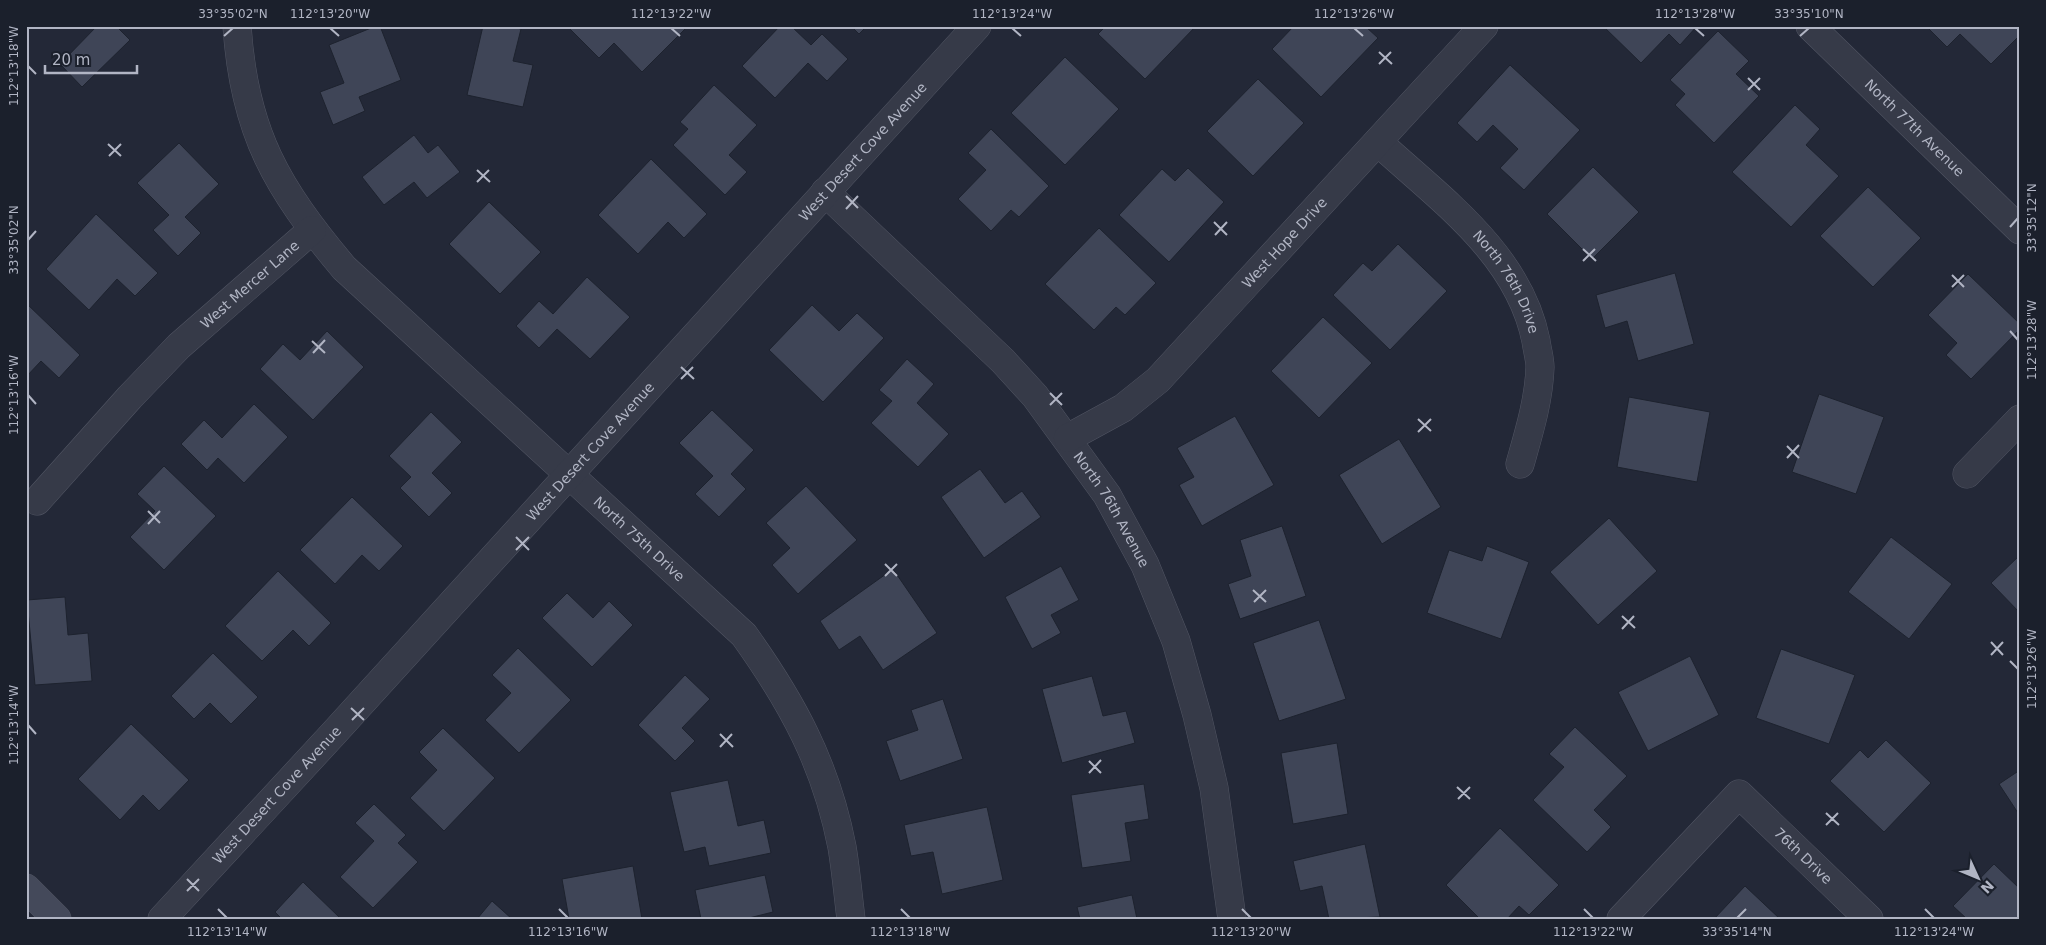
<svg xmlns="http://www.w3.org/2000/svg" width="2046" height="945" font-family="'DejaVu Sans',sans-serif">
	<style>
		.building { fill: #3f4557; stroke: #1d222e }
		.lines { fill: none; stroke-linecap: round; stroke-linejoin: round }
		.minor-casing { stroke: #515563; stroke-width: 29 }
		.secondary-casing { stroke: #515563; stroke-width: 29 }
		.minor { stroke: #363a48; stroke-width: 28 }
		.secondary { stroke: #44495a; stroke-width: 28 }
		.ticks { fill: none; stroke: #b1b5c4; stroke-width: 2 }
		.labels { text-anchor: middle; dominant-baseline: central; stroke-width: 4; stroke-linejoin: round; paint-order: stroke }
		.street-label { font-size: 14px; fill: #b1b5c4; stroke: #1b202c }
		.neatline { fill: none; stroke: #b1b5c4; stroke-width: 2 }
		.ticks-label { font-size: 12px; text-anchor: middle; fill: #b1b5c4 }
	</style>
	<rect width="100%" height="100%" fill="#232837"/>
	<g class="building">
		<polygon points="97,26 116,26 130,40 82,87 60,64"/>
		<polygon points="376,26 380,26 401,80 359,97 365,111 333,125 320,92 344,83 329,45"/>
		<polygon points="483,26 507,26 521,29 513,61 533,65 523,107 467,95"/>
		<polygon points="571,26 688,26 642,72 614,43 599,58 569,28"/>
		<polygon points="780,26 791,26 811,45 822,34 848,59 827,81 808,63 775,98 742,66"/>
		<polygon points="851,26 867,26 859,34"/>
		<polygon points="1106,26 1196,26 1145,79 1098,34"/>
		<polygon points="1294,26 1365,26 1378,38 1321,97 1272,49"/>
		<polygon points="1603,26 1697,26 1680,45 1669,34 1641,63"/>
		<polygon points="1926,26 2020,26 2020,35 1991,64 1960,34 1947,47"/>
		<polygon points="1718,31 1749,61 1736,74 1759,96 1714,143 1675,105 1685,94 1670,80"/>
		<polygon points="1065,57 1119,109 1065,165 1011,113"/>
		<polygon points="1510,65 1580,130 1524,190 1500,168 1518,149 1493,125 1477,142 1457,123"/>
		<polygon points="1258,79 1304,123 1253,176 1207,131"/>
		<polygon points="714,85 757,125 729,155 747,172 725,195 673,145 688,129 680,122"/>
		<polygon points="1795,105 1820,129 1806,145 1839,176 1791,227 1732,172"/>
		<polygon points="991,129 1049,186 1019,217 1011,210 991,231 958,199 986,170 968,153"/>
		<polygon points="414,135 428,153 438,145 460,172 427,198 414,182 384,205 362,177"/>
		<polygon points="179,143 219,184 185,217 201,233 178,256 153,230 169,215 137,183"/>
		<polygon points="651,159 707,214 684,238 668,222 638,254 598,215"/>
		<polygon points="1593,167 1639,212 1592,259 1547,214"/>
		<polygon points="1188,168 1224,202 1169,262 1119,215 1162,169 1175,181"/>
		<polygon points="1868,187 1921,238 1873,287 1820,236"/>
		<polygon points="489,202 541,252 500,294 449,244"/>
		<polygon points="96,214 158,273 135,296 117,279 89,310 46,269"/>
		<polygon points="1099,228 1156,283 1125,315 1116,307 1094,330 1045,284"/>
		<polygon points="1398,244 1447,291 1390,350 1333,295 1363,263 1372,271"/>
		<polygon points="1675,273 1694,344 1638,361 1627,321 1605,328 1596,295"/>
		<polygon points="1968,274 2020,324 2020,329 1971,379 1946,355 1957,343 1928,315"/>
		<polygon points="587,277 630,317 590,359 557,329 539,348 516,326 539,301 553,314"/>
		<polygon points="26,303 80,355 59,378 41,361 26,377"/>
		<polygon points="812,305 839,331 857,313 884,338 823,402 769,350"/>
		<polygon points="1323,317 1372,363 1319,418 1271,371"/>
		<polygon points="327,331 364,367 313,420 260,369 283,344 300,360"/>
		<polygon points="907,359 934,384 917,403 949,434 918,467 871,423 892,401 879,390"/>
		<polygon points="1819,394 1884,417 1856,494 1792,472"/>
		<polygon points="1629,397 1710,412 1697,482 1617,467"/>
		<polygon points="254,404 288,437 244,483 218,458 207,470 181,444 204,420 222,438"/>
		<polygon points="712,410 754,450 731,474 746,489 719,517 695,494 713,476 679,443"/>
		<polygon points="431,412 462,442 432,473 452,493 429,517 400,488 411,477 389,456"/>
		<polygon points="1235,416 1274,485 1202,526 1179,485 1194,477 1177,448"/>
		<polygon points="1399,439 1441,507 1382,544 1339,475"/>
		<polygon points="164,466 216,516 164,570 130,537 155,511 137,494"/>
		<polygon points="980,469 1005,503 1022,491 1041,517 984,558 941,497"/>
		<polygon points="806,486 857,540 798,594 772,565 790,548 766,523"/>
		<polygon points="352,497 403,546 379,571 362,555 335,584 300,550"/>
		<polygon points="1609,518 1657,571 1598,625 1550,572"/>
		<polygon points="1282,526 1306,596 1240,619 1228,584 1251,576 1240,540"/>
		<polygon points="1891,537 1952,584 1909,639 1848,592"/>
		<polygon points="1487,546 1529,562 1501,639 1427,613 1449,550 1482,561"/>
		<polygon points="2020,555 2020,613 1991,583"/>
		<polygon points="1061,566 1079,600 1051,615 1061,633 1032,649 1005,597"/>
		<polygon points="893,569 937,633 883,670 860,636 839,650 820,621"/>
		<polygon points="278,571 331,623 309,646 293,630 262,661 225,626"/>
		<polygon points="567,593 593,618 609,601 633,625 592,667 542,618"/>
		<polygon points="65,597 68,635 88,633 92,681 35,685 27,600"/>
		<polygon points="1319,620 1346,699 1279,721 1253,643"/>
		<polygon points="518,648 571,700 519,753 485,720 511,693 492,675"/>
		<polygon points="1781,649 1855,675 1829,744 1756,718"/>
		<polygon points="213,653 258,697 231,724 210,703 194,719 171,696"/>
		<polygon points="1690,656 1719,715 1648,751 1618,692"/>
		<polygon points="685,675 710,699 682,728 695,741 675,761 638,725"/>
		<polygon points="1092,676 1103,716 1126,711 1135,743 1062,763 1042,689"/>
		<polygon points="943,699 963,759 900,781 886,741 918,730 911,710"/>
		<polygon points="131,724 189,780 159,811 143,795 120,820 78,779"/>
		<polygon points="1575,727 1627,776 1594,810 1611,827 1587,852 1533,800 1564,767 1549,754"/>
		<polygon points="443,728 495,778 444,831 410,798 437,770 419,752"/>
		<polygon points="1886,740 1931,783 1884,832 1830,781 1860,750 1868,758"/>
		<polygon points="1337,743 1348,814 1293,824 1281,753"/>
		<polygon points="2020,770 2020,816 1999,784"/>
		<polygon points="728,780 738,826 764,820 771,853 709,866 705,847 684,852 670,792"/>
		<polygon points="1144,784 1149,819 1125,823 1131,861 1082,868 1071,795"/>
		<polygon points="374,804 406,835 398,843 418,862 373,908 340,877 374,841 355,823"/>
		<polygon points="987,807 1003,880 942,894 933,852 911,856 904,825"/>
		<polygon points="1500,828 1559,885 1529,915 1519,906 1507,919 1480,919 1446,885"/>
		<polygon points="1365,844 1380,917 1329,919 1322,886 1300,891 1293,861"/>
		<polygon points="1994,864 2020,889 2020,919 1967,919 1953,906"/>
		<polygon points="633,866 642,919 569,919 562,879"/>
		<polygon points="765,875 773,912 745,919 701,919 695,890"/>
		<polygon points="303,882 341,919 282,919 275,912"/>
		<polygon points="1745,886 1780,919 1714,919"/>
		<polygon points="1132,895 1137,919 1080,919 1077,907"/>
		<polygon points="492,901 512,919 477,919"/>
	</g>
	<g class="lines">
		<defs>
			<g id="minor">
				<path id="s1" d="M237 26C244 133 277 188 344 268L744 635C792 702 826 764 842 847 846 871 848 895 851 919"/>
				<path id="s2" d="M1810 26 2020 230"/>
				<path id="s3" d="M1378 142C1440 199 1519 254 1536 341 1537 349 1540 359 1540 367 1539 400 1529 432 1520 464"/>
				<path id="s4" d="M825 192 1003 361 1035 396 1107 495 1145 565 1176 641 1197 715 1214 788 1232 919"/>
				<path id="s5" d="M1068 438 1123 408 1158 380 1484 26"/>
				<polyline points="1967,474 2020,419"/>
				<path id="s6" d="M37 501 130 397 179 346 312 230"/>
				<path id="s7" d="M162 919 334 733 977 26"/>
				<path id="s8" d="M1621 919 1739 794 1869 919"/>
			</g>
			<polyline id="secondary" points="26,888 57,919"/>
		</defs>
		<use href="#minor" class="minor-casing"/>
		<use href="#secondary" class="secondary-casing"/>
		<use href="#minor" class="minor"/>
		<use href="#secondary" class="secondary"/>
	</g>
	<path class="ticks" d="M330 28 339 36M671 28 680 36M1012 28 1021 36M1354 28 1363 36M1695 28 1704 36M224 36 233 28M1800 36 1809 28M1379 52 1392 64M1379 64 1391 52M28 66 36 74M1748 78 1760 90M1748 90 1760 78M108 144 121 156M109 156 121 144M477 170 490 182M477 182 489 170M846 196 858 208M846 209 858 196M1214 222 1227 235M2010 227 2018 218M1215 235 1227 222M28 240 36 231M1583 249 1596 261M1583 261 1595 249M1952 275 1964 287M1952 287 1964 275M2010 331 2018 340M312 341 325 353M313 353 325 340M681 367 694 379M681 379 693 367M1050 393 1062 405M28 395 36 404M1050 405 1062 393M1418 419 1431 431M1418 432 1431 419M1787 446 1799 458M1787 458 1799 445M148 511 160 523M148 524 160 511M516 537 529 550M516 550 529 537M885 564 897 576M885 576 897 564M1253 590 1266 602M1254 602 1266 590M1622 616 1635 628M1622 629 1634 616M1991 642 2003 655M1991 655 2003 642M2010 661 2018 669M351 708 364 720M352 720 364 708M28 725 36 734M720 734 733 747M720 747 732 734M1089 761 1101 773M1089 773 1101 760M1457 787 1470 799M1458 799 1470 787M1826 813 1839 825M1826 825 1838 813M187 879 199 891M187 891 199 879M218 909 227 918M559 909 568 918M901 909 910 918M1242 909 1251 918M1584 909 1593 918M1925 909 1934 918M1737 918 1746 909"/>
	<g class="labels">
		<g class="street-label">
			<text stroke="none"><textPath href="#s2" startOffset="146">North 77th Avenue</textPath></text>
			<text stroke="none"><textPath href="#s7" startOffset="1039">West Desert Cove Avenue</textPath></text>
			<text stroke="none"><textPath href="#s5" startOffset="294">West Hope Drive</textPath></text>
			<text stroke="none"><textPath href="#s6" startOffset="304">West Mercer Lane</textPath></text>
			<text stroke="none"><textPath href="#s3" startOffset="192">North 76th Drive</textPath></text>
			<text stroke="none"><textPath href="#s7" startOffset="634">West Desert Cove Avenue</textPath></text>
			<text stroke="none"><textPath href="#s4" startOffset="430">North 76th Avenue</textPath></text>
			<text stroke="none"><textPath href="#s1" startOffset="671">North 75th Drive</textPath></text>
			<text stroke="none"><textPath href="#s7" startOffset="169">West Desert Cove Avenue</textPath></text>
			<text stroke="none"><textPath href="#s8" startOffset="261">76th Drive</textPath></text>
		</g>
	</g>
	<rect width="2046" height="945" fill="none" stroke="#1b202c" stroke-width="55"/>
	<g transform="translate(1978 878) rotate(134)" stroke="#1b202c" stroke-width="4" paint-order="stroke">
	<path d="M0-4L9 19L0 12L-9 19Z" fill="#b1b5c4"/>
	<text y="-8" font-size="14" font-weight="bold" text-anchor="middle" fill="#b1b5c4">N</text>
	</g>
	<path d="M45 65v8h92v-8" fill="none" stroke="#b1b5c4" stroke-width="2.5"/>
	<text x="52" y="65" font-size="15" fill="#b1b5c4" stroke="#1b202c" stroke-width="4" paint-order="stroke">20 m</text>
	<rect x="28" y="28" width="1990" height="890" class="neatline"/>
	<g class="ticks-label">
		<text x="233" y="18">33°35'02"N</text>
		<text x="330" y="18">112°13'20"W</text>
		<text x="671" y="18">112°13'22"W</text>
		<text x="1012" y="18">112°13'24"W</text>
		<text x="1354" y="18">112°13'26"W</text>
		<text x="1695" y="18">112°13'28"W</text>
		<text x="1809" y="18">33°35'10"N</text>
		<text transform="translate(14 66) rotate(-90)" y="4">112°13'18"W</text>
		<text transform="translate(2032 218) rotate(-90)" y="4">33°35'12"N</text>
		<text transform="translate(14 240) rotate(-90)" y="4">33°35'02"N</text>
		<text transform="translate(2032 340) rotate(-90)" y="4">112°13'28"W</text>
		<text transform="translate(14 395) rotate(-90)" y="4">112°13'16"W</text>
		<text transform="translate(2032 669) rotate(-90)" y="4">112°13'26"W</text>
		<text transform="translate(14 725) rotate(-90)" y="4">112°13'14"W</text>
		<text x="227" y="936">112°13'14"W</text>
		<text x="568" y="936">112°13'16"W</text>
		<text x="910" y="936">112°13'18"W</text>
		<text x="1251" y="936">112°13'20"W</text>
		<text x="1593" y="936">112°13'22"W</text>
		<text x="1737" y="936">33°35'14"N</text>
		<text x="1934" y="936">112°13'24"W</text>
	</g>
</svg>
